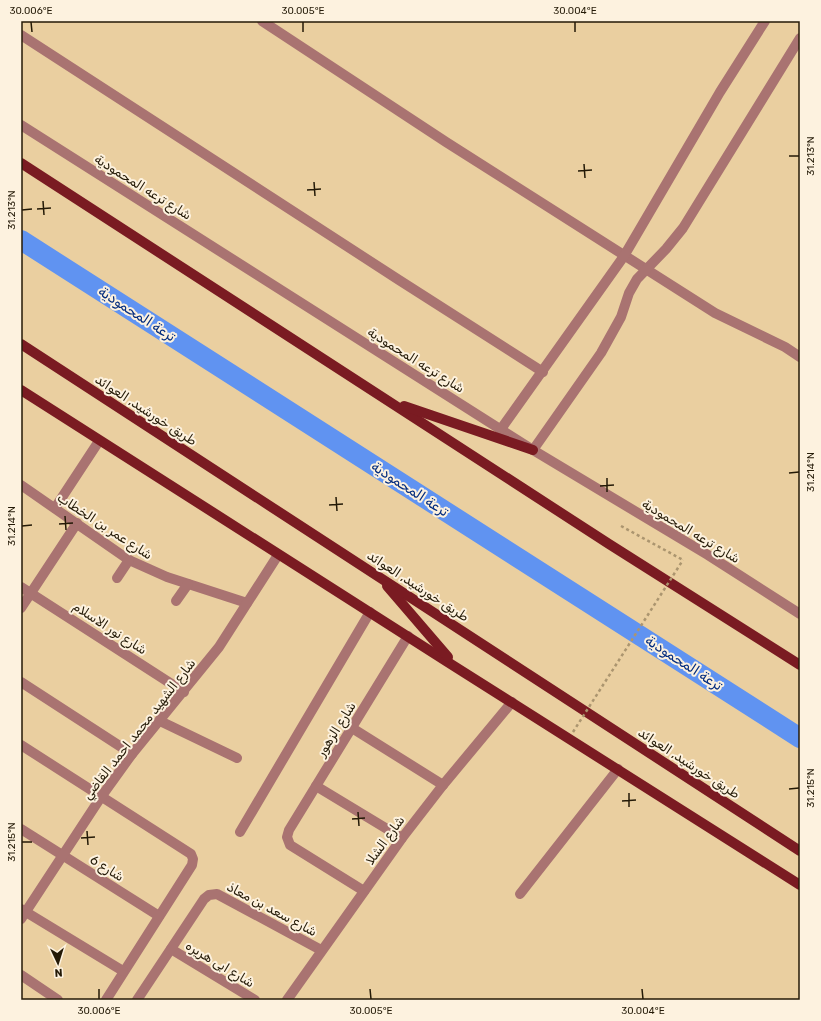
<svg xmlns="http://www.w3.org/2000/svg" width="821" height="1021" font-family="Rubik,Cairo,sans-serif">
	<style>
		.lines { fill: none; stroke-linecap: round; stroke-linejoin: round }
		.canal { stroke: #6093f1; stroke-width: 20 }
		.path { stroke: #ab956f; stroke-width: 2.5; stroke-dasharray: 3 3; stroke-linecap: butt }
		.minor { stroke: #a97371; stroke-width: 10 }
		.major { stroke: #7a1b22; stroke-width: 10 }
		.path-bridge { stroke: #ab956f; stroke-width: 2.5; stroke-dasharray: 3 3; stroke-linecap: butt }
		.ticks { fill: none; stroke: #241a07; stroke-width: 1.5 }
		.labels { text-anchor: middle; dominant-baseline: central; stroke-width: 4; stroke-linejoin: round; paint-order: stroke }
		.street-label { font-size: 13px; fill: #241a07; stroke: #fdf2df }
		.water-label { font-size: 14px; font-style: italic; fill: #032c7e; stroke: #fdf2df }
		.neatline { fill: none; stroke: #241a07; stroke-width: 1.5 }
		.ticks-label { font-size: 10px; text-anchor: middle; fill: #241a07 }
	</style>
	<rect width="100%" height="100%" fill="#eacfa0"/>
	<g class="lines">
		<polyline class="canal" points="21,240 800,738"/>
		<polyline class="path" points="621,526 683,560"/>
		<g class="minor">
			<polyline points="262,21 446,142 715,313 785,347 800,357"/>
			<polyline points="21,35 399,280 543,372"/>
			<polyline points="21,125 533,450 708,555 800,614"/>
			<polyline points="501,429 624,256 720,92 765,21"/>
			<polyline points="533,450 601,353 621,317 629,293 637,279 666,249 683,228 800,38"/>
			<polyline points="21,485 129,560 167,577 247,603"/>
			<polyline points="55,508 99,441"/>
			<polyline points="117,578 129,560"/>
			<polyline points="21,587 184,692"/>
			<polyline points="176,601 188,584"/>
			<polyline points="21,608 77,523"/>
			<polyline points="21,682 132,754"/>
			<polyline points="160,721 237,758"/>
			<polyline points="352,728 443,785"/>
			<polyline points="21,745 191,854 193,859 192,865 106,1000"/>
			<polyline points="316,786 402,838"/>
			<polyline points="21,829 159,916"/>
			<polyline points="240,832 370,612"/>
			<polyline points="364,891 290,845 287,837 289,830 408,636"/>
			<polyline points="520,894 618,769"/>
			<polyline points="21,909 123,971"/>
			<polyline points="21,919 101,797 132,754 219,647 278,555"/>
			<polyline points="171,949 255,1000"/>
			<polyline points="21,975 58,1000"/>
			<polyline points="137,1000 204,899 209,895 217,894 321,950"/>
			<polyline points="287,1000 402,838 443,785 512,702"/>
		</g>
		<g class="major">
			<polyline points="21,163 609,544 800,665"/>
			<polyline points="21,344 800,851"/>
			<path d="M21 390C280 557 540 720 800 885"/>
			<polyline points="404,406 533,450"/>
			<polyline points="387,586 448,657"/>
		</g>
		<polyline class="path-bridge" points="573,732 683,560"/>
	</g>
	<path class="ticks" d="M31 22 32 32M303 22V32M575 22V32M789 156H799M584 164 585 178M578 171 592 170M314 182 315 196M307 190 321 189M43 201 44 215M37 209 51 208M22 210 32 209M789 473 799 472M607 478V492M600 486 614 485M336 497 337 511M329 505 343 504M65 516 66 530M59 524 73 523M22 526 32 525M789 789 799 788M629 793V807M622 801 636 800M358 812 359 826M352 819 365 818M87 831 88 845M81 838 95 837M22 842H32M99 989V999M370 989 371 999M642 989 643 999"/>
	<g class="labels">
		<g class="street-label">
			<text transform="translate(143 187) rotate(32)">شارع ترعه المحمودية</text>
			<text transform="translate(416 360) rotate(32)">شارع ترعه المحمودية</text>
			<text transform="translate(146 410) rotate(33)">طريق خورشيد, العوائد</text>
			<text transform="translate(105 526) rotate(33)">شارع عمر بن الخطاب</text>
			<text transform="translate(691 531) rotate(31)">شارع ترعه المحمودية</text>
			<text transform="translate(418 586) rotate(33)">طريق خورشيد, العوائد</text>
			<text transform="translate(110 628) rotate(33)">شارع نور الاسلام</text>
			<text transform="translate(139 729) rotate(-52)">شارع الشهيد محمد احمد القاضي</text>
			<text transform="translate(336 729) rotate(-58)">شارع الزهور</text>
			<text transform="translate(689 763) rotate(33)">طريق خورشيد, العوائد</text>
			<text transform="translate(385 840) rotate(-54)">شارع الشلا</text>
			<text transform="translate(107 868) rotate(32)">شارع 6</text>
			<text transform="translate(272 909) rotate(28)">شارع سعد بن معاذ</text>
			<text transform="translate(220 964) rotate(31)">شارع ابى هريره</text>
		</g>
		<g class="water-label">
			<text transform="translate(137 314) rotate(33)">ترعة المحمودية</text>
			<text transform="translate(410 489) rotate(33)">ترعة المحمودية</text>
			<text transform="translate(684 663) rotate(33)">ترعة المحمودية</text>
		</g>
	</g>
	<rect width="821" height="1021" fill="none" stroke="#fdf2df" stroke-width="44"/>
	<g transform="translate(58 963) rotate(176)" stroke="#fdf2df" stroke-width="3" paint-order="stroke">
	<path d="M0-3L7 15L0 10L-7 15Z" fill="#241a07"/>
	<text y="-6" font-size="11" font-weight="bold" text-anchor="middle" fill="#241a07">N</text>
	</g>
	<rect x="22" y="22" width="777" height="977" class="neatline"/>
	<g class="ticks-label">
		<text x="31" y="14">30.006°E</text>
		<text x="303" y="14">30.005°E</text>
		<text x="575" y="14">30.004°E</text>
		<text transform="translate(810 156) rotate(-90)" y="4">31.213°N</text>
		<text transform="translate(11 210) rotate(-90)" y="4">31.213°N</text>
		<text transform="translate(810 472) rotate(-90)" y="4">31.214°N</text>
		<text transform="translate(11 526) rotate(-90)" y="4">31.214°N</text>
		<text transform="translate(810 788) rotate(-90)" y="4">31.215°N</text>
		<text transform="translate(11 842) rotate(-90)" y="4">31.215°N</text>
		<text x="99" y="1014">30.006°E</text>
		<text x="371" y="1014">30.005°E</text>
		<text x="643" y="1014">30.004°E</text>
	</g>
</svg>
